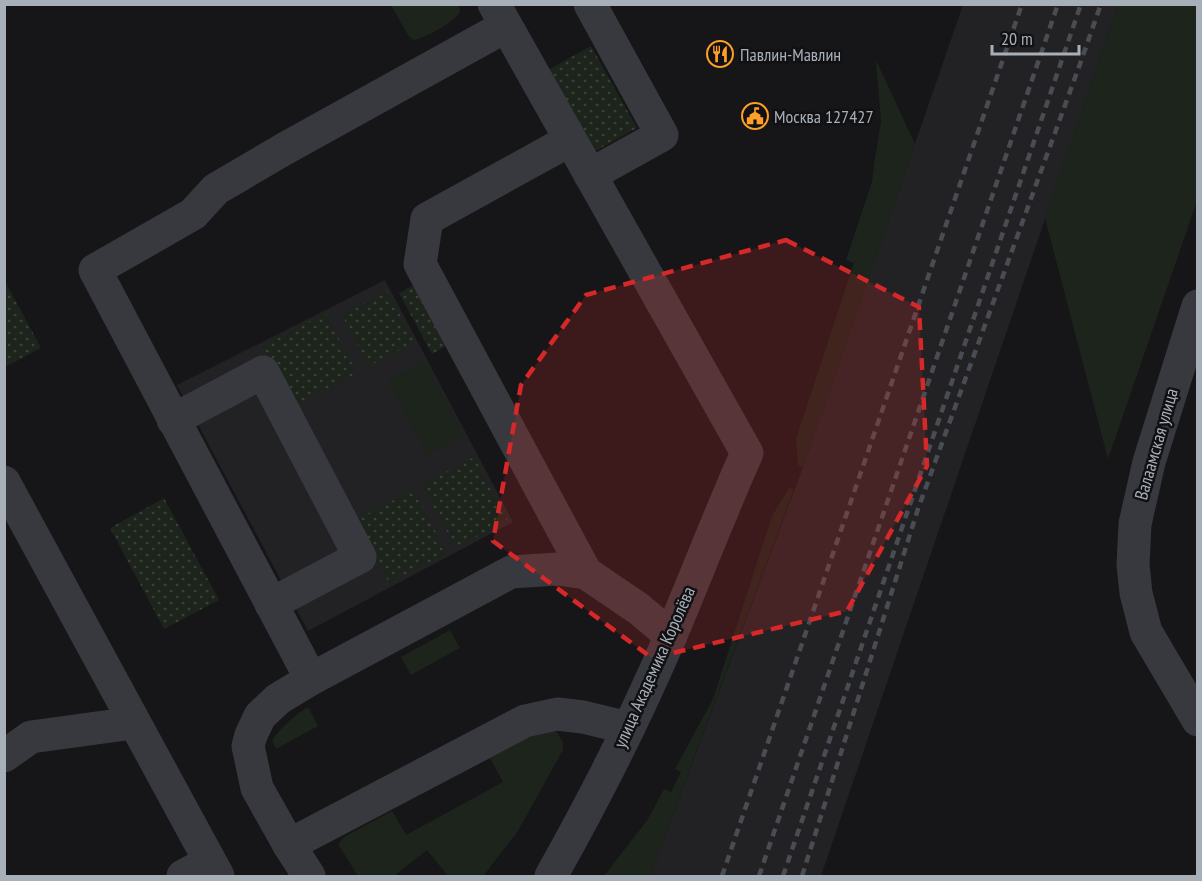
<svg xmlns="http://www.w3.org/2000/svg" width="1202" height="881" font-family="'PT Sans Narrow',sans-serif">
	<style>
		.built { fill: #222225 }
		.grass { fill: #1c241c }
		.park { fill: url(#park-dots) }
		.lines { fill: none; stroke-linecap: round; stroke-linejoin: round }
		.minor { stroke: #37393e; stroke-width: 33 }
		.rail { stroke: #494d53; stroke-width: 4.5; stroke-dasharray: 8 6; stroke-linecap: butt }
		.marked { fill: #d62828; fill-opacity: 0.2; stroke: #d62828; stroke-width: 4.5; stroke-dasharray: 12 8; stroke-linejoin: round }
		.labels { text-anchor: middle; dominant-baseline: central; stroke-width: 5; stroke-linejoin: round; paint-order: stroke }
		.poi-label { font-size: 18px; fill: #a7afb9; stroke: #111113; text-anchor: start }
		.street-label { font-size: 18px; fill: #a7afb9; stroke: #111113 }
	</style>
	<defs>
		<pattern id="park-dots" width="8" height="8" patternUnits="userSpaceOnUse" patternTransform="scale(1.5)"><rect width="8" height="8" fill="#1c241c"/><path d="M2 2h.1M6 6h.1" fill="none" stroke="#3a413b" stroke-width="1.8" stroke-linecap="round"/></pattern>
	</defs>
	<rect width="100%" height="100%" fill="#161618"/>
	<g class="built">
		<polygon points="963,5 1118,5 821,876 650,876 803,467"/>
		<polygon points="385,280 513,522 308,631 177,385"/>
	</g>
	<g class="grass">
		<path d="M391 5H459L460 12C454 22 424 39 413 40L408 35Z"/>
		<polygon points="1118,5 1197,5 1197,201 1108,459 1045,218"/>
		<polygon points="876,60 915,144 803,467 798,465 796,439 854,263 846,260 872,182 875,158 881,122"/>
		<polygon points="424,361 464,435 427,455 388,381"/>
		<polygon points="789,488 794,489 650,876 604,876 648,819 664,789 671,792 681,772 675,769 713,699 772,516"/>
		<polygon points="450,630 460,648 411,675 401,657"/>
		<path d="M308 707 318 726 276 749 272 740C283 726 292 717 308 707Z"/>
		<path d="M556 731 563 742V750L518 831 483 876H448L427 850 394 876H358L338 844 344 837 392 811 406 835 503 782 490 758C511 747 532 732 556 731Z"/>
	</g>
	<g class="park">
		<polygon points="591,46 637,128 594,152 548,70"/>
		<polygon points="421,281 453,342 432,354 399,293"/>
		<polygon points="6,283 41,348 5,367 4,284"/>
		<polygon points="387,291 415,342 369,366 342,315"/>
		<polygon points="325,313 357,373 294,406 263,346"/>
		<polygon points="474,457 507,520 456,548 422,485"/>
		<polygon points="413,490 447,553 389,583 356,520"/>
		<polygon points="164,498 219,600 164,629 110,528"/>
	</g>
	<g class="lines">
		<g class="minor">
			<path d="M494 4 747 453C720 513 697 574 671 635 636 717 595 798 551 876"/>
			<polyline points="590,4 662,135 590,175"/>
			<polyline points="570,140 427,219 420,264 586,573"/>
			<polyline points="1198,306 1149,462 1135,524 1133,565 1136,593 1146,632 1198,720"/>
			<polyline points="173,420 263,372 360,557 271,604"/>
			<polyline points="4,482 218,876"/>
			<polyline points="311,679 95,270 193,214 216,189 286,148 506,26"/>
			<polyline points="4,756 31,737 133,723"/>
			<polyline points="289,845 525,721 557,714 583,717 628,728"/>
			<polyline points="183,876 209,862"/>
			<polyline points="309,876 289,845 257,788 248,746 251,735 260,716 278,699 311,679 511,572 558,569 586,573 639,609 671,636"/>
		</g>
		<g class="rail">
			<polyline points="722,876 1022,4"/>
			<polyline points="759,876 1058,4"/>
			<polyline points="783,876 1081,4"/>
			<polyline points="802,876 918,509 1080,64 1101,4"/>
		</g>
	</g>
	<path class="marked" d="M786 240 919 307 927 466 847 611 652 658 493 541 521 385 586 295Z"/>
	<defs>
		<symbol id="restaurant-ring" viewBox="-11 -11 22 22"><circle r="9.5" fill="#111113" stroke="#ff9f27" stroke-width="1.5"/><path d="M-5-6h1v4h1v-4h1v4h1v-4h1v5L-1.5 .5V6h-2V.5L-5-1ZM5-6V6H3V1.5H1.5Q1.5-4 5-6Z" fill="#ff9f27"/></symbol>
		<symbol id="civic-ring" viewBox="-11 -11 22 22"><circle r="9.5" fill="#111113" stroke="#ff9f27" stroke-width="1.5"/><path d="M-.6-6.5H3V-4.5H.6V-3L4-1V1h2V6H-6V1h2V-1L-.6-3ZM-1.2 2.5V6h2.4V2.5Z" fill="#ff9f27"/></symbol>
	</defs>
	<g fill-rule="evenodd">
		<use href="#restaurant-ring" x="705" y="39" width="30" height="30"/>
		<use href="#civic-ring" x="740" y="101" width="30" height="30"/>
	</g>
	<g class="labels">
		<g class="poi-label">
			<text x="740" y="54">Павлин-Мавлин</text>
			<text x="774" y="116">Москва 127427</text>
		</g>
		<g class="street-label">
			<text transform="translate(1156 444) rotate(-74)">Валаамская улица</text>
			<text transform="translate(654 667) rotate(-66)">улица Академика Королёва</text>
		</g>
	</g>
	<rect width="1202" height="881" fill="none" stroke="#a7afb9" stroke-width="12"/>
	<path d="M992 45v9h87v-9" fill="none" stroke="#a7afb9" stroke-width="3"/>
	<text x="1001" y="45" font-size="18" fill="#a7afb9" stroke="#111113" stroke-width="4.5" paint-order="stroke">20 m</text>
</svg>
